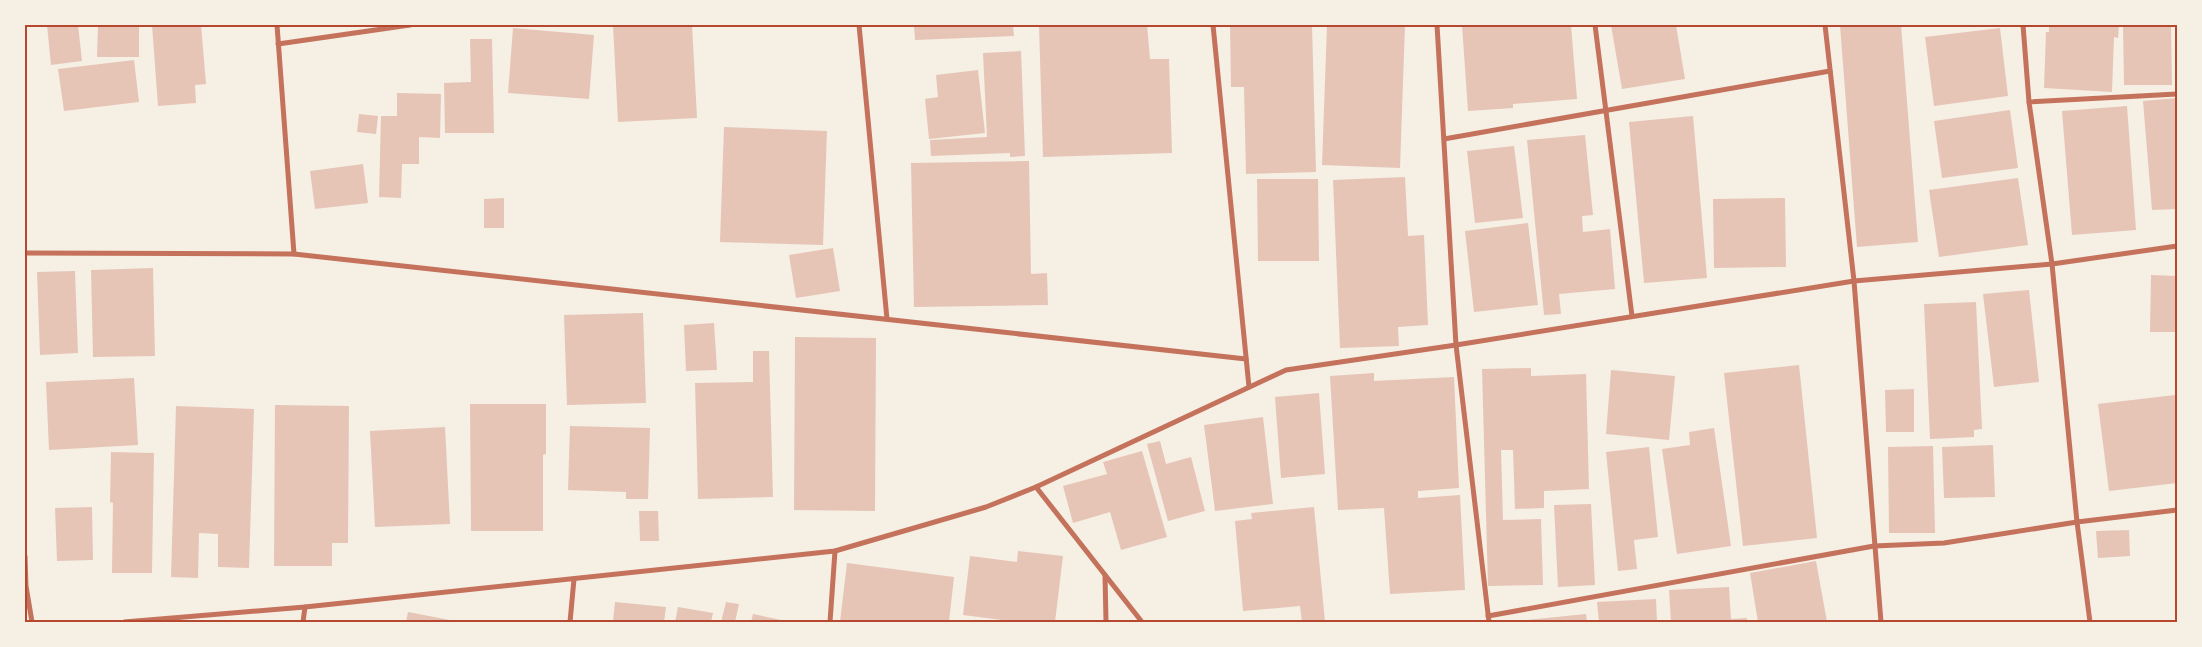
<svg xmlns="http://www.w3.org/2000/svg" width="2202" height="647" font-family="'Source Sans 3',sans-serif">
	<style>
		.building { fill: #e6c5b7 }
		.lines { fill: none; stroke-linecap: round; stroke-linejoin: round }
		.minor { stroke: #c5725c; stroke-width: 5 }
		.neatline { fill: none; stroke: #b5482f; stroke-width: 2 }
	</style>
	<rect width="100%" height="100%" fill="#f6efe4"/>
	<g class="building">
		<polygon points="47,25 78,25 82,61 51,65"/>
		<polygon points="98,25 139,25 139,57 97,57"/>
		<polygon points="152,25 201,25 206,84 195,85 196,103 158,106"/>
		<polygon points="613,25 692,25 697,118 618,122"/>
		<polygon points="914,25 1013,25 1014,36 915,40"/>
		<polygon points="1039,25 1147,25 1150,59 1169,59 1172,153 1043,157"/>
		<polygon points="1230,25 1312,25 1316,172 1246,174 1244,87 1231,87"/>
		<polygon points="1327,25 1405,25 1400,168 1322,165"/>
		<polygon points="1462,25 1571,25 1577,99 1513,104 1513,108 1468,111"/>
		<polygon points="1611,25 1676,25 1685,79 1622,89"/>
		<polygon points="1840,25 1901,25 1918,242 1857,247"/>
		<polygon points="2049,25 2119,25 2118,38 2114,37 2112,92 2044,88 2046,32 2049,32"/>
		<polygon points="2123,25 2171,25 2172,85 2124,85"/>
		<polygon points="513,28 594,35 589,99 508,93"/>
		<polygon points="2000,28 2008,96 1934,106 1925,37"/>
		<polygon points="470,39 492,39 494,133 445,133 444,83 471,82"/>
		<polygon points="1021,51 1025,156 1010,157 1010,153 931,156 930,140 987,137 983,53"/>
		<polygon points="134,60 139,102 64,111 58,69"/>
		<polygon points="978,70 985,133 929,139 925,99 938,97 936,75"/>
		<polygon points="397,93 441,94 440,138 419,137 419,164 402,164 401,198 379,197 381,116 397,116"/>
		<polygon points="2177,98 2177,209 2152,210 2143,101"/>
		<polygon points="2127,106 2136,230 2072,235 2062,111"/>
		<polygon points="2010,110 2018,168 1942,178 1934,121"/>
		<polygon points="359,114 378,116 376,134 357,132"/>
		<polygon points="1693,116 1707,278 1644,283 1629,122"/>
		<polygon points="724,127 827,131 823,245 720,242"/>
		<polygon points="1585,135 1593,215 1582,216 1583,232 1610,229 1615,289 1559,294 1561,314 1544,315 1527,140"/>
		<polygon points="1514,146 1523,218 1475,223 1467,151"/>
		<polygon points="1029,161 1031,274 1047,273 1048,305 914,307 911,163"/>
		<polygon points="363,164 368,203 315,209 310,171"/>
		<polygon points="1405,177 1408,236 1424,235 1428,325 1398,327 1399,346 1340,348 1333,180"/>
		<polygon points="2018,178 2028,245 1939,257 1929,190"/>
		<polygon points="1257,179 1318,179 1319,261 1258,261"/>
		<polygon points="504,198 504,228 484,228 484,199"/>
		<polygon points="1785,198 1786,267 1714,268 1713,199"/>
		<polygon points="1528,223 1538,305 1474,312 1465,231"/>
		<polygon points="833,248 840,291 796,298 789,255"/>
		<polygon points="153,268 155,356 93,357 91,270"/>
		<polygon points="75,271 78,353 40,355 37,272"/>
		<polygon points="2151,275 2177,276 2177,332 2150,332"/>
		<polygon points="2029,290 2039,382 1994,387 1983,294"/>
		<polygon points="1976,302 1982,429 1974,430 1974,437 1930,439 1924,304"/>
		<polygon points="643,313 646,403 567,405 564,315"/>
		<polygon points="714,323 717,370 686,371 684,325"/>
		<polygon points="795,337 876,338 875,511 794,510"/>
		<polygon points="753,351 769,351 773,497 698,499 695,383 753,382"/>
		<polygon points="1799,365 1817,538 1743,546 1724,373"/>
		<polygon points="1531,368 1531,376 1586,374 1589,489 1544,491 1544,508 1515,509 1513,450 1501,450 1503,520 1541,519 1543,585 1488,586 1482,369"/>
		<polygon points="1611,370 1675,376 1669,440 1606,434"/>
		<polygon points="1374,373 1374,381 1454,377 1459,488 1418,491 1418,498 1460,495 1465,590 1390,594 1384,508 1338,510 1330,376"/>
		<polygon points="134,378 138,445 49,450 46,382"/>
		<polygon points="1914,389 1914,432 1886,432 1885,390"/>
		<polygon points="1319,393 1325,474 1281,478 1275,397"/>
		<polygon points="2175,395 2177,414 2177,483 2109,491 2098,404"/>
		<polygon points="470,404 546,404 546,454 543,455 543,531 471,531"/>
		<polygon points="275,405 349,406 348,543 332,543 332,566 274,566"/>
		<polygon points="176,406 254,409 249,568 218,567 218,534 199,533 198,578 171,577"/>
		<polygon points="1263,417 1273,504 1215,511 1204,425"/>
		<polygon points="570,426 650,428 648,499 626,499 626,492 568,490"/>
		<polygon points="445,427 450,524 375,527 370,431"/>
		<polygon points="1714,428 1731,546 1677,554 1662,449 1690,445 1689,432"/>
		<polygon points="1160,441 1166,464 1191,457 1205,511 1168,521 1147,444"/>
		<polygon points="1993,445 1995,497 1944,498 1942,447"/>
		<polygon points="1933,446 1935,533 1889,533 1888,447"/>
		<polygon points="1649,447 1658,537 1634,540 1637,569 1618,571 1606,452"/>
		<polygon points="1142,451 1167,537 1121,550 1110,512 1073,523 1063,486 1107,474 1103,462"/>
		<polygon points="111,452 154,453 152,573 112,573 113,503 110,502"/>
		<polygon points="1591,504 1595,585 1558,587 1554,505"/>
		<polygon points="92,507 93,560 57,561 55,508"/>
		<polygon points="1314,507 1325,622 1302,622 1300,606 1243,611 1235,521 1252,519 1251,513"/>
		<polygon points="639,511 658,511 659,541 640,541"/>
		<polygon points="2129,530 2130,556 2098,558 2096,531"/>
		<polygon points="1018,551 1063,556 1055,622 1019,622 963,615 970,556 1017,562"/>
		<polygon points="1816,561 1827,622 1758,622 1750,573"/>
		<polygon points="847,563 954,577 949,622 840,622"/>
		<polygon points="1729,587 1731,619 1747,618 1747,622 1671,622 1669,590"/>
		<polygon points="1656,599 1657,622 1599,622 1597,602"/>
		<polygon points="615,602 666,607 664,622 613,622"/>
		<polygon points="726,602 739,604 735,622 721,622"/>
		<polygon points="678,607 713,613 711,622 675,622"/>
		<polygon points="408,612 455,621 454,622 406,622"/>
		<polygon points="753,614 786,621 786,622 751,622"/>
		<polygon points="1586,614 1587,622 1516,622 1516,621"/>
	</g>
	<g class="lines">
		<g class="minor">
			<polyline points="277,25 294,254"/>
			<polyline points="859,25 887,319"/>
			<polyline points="1213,25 1249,387"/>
			<polyline points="1437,25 1456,345 1489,622"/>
			<polyline points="1595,25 1632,316"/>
			<polyline points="1825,25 1854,281 1881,622"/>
			<polyline points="2023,25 2029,102 2052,264 2077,522 2090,622"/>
			<polyline points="278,44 410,25"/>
			<polyline points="2029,102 2177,94"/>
			<polyline points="1444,139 1830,71"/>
			<polyline points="25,253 294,254 1246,359"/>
			<polyline points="1036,487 1142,622"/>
			<polyline points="25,556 26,586 32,622"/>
			<polyline points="1105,575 1106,622"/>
			<polyline points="1488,616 1874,546 1944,543 2077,522 2177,510"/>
			<polyline points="124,622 305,607 835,551 986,507 1036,487 1286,370 1456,345 1854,281 2052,264 2177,246"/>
			<polyline points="303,622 305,607"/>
			<polyline points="570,622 574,579"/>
			<polyline points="830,622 835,551"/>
		</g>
	</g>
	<rect width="2202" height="647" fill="none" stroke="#f6efe4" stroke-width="52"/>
	<rect x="26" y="26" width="2150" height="595" class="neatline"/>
</svg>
